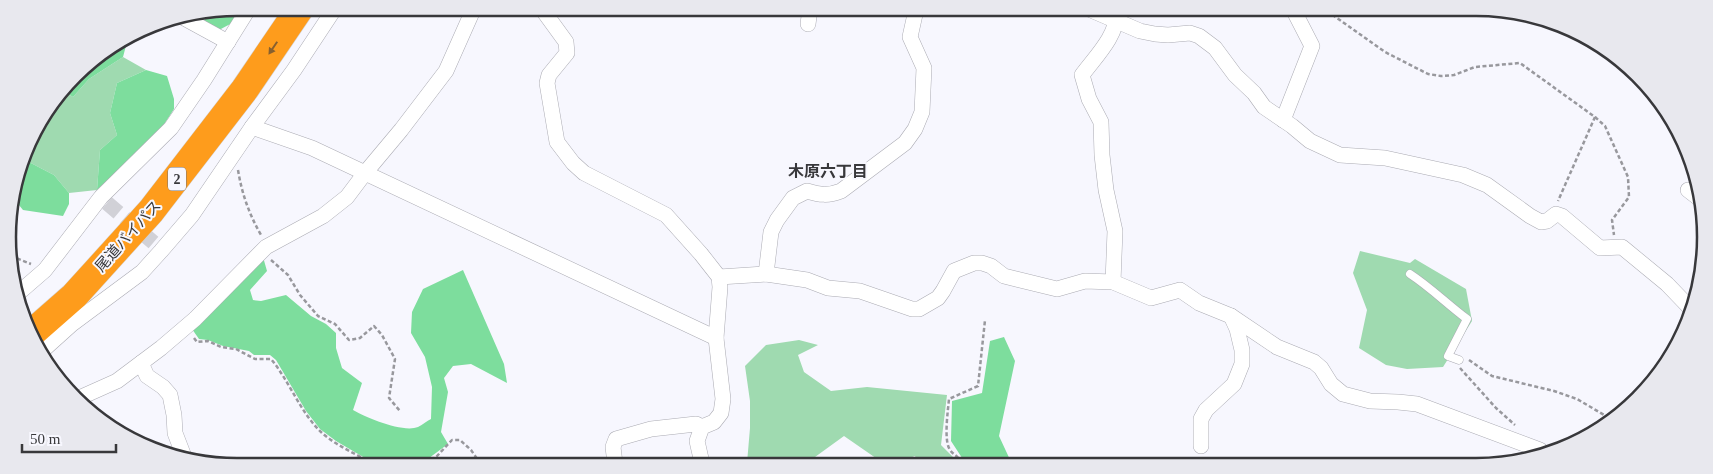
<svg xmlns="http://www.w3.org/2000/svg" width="1713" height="474" font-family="'Times New Roman','Noto Sans JP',serif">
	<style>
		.green { fill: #9fdab0 }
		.forest { fill: #7ddd9d }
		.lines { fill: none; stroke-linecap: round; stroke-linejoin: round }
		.street-tunnel { stroke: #d1d1d7; stroke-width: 15; stroke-dasharray: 15 8; stroke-linecap: butt }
		.lane-casing { stroke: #ababb3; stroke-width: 9 }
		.street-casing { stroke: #ababb3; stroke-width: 16 }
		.highway-casing { stroke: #d3d3d4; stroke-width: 29 }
		.path { stroke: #98989d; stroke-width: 2.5; stroke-dasharray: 4 2.5; stroke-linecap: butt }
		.lane { stroke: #fff; stroke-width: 8 }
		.street { stroke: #fff; stroke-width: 15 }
		.highway { stroke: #fe9c1c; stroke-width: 28 }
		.oneway { fill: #87602f }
		.labels { text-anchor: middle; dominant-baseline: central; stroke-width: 4; stroke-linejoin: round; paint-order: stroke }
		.shield { fill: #f7f7fe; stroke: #717176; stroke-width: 1 }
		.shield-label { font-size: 14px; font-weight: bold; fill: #38383b }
		.street-label { font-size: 15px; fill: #38383b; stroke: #f7f7fe }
		.neighbourhood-label { font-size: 16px; font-weight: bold; fill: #38383b; stroke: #f7f7fe }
		.rim { fill: none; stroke: #38383b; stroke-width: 2.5 }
	</style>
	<rect width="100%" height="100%" fill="#f7f7fe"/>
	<g class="green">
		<polygon points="123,57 146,70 117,83 110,113 117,135 100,150 97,190 69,193 54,175 25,160 31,135 65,92 73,97 89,79"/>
		<polygon points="1360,251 1410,263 1415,259 1466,289 1472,321 1443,367 1407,369 1386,365 1359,348 1367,310 1353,273"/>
		<polygon points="799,340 818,345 798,355 804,372 831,391 867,387 947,395 941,445 953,457 957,464 918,463 915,456 897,463 883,463 844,436 815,457 818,463 747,463 750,428 750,401 745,366 766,345"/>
	</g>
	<g class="forest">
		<polygon points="237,8 241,8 234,22 219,30 202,27 207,13"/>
		<polygon points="128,38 123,57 89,79 73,97 65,92 85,65"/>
		<polygon points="146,70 167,76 174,99 174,109 163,126 134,157 97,190 100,150 117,135 110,113 117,83"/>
		<polygon points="25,160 54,175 69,193 69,204 63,216 23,210 14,199"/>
		<path d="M263 257 267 271 250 290 253 300 261 301 286 295 311 316 326 324 336 333V348L342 368 362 383 353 410C367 418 403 433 418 427 422 425 427 421 431 419L432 387 425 357 411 333 412 312 423 289 463 270 504 364 507 383 471 364 453 366 444 378 448 392 441 432 448 444 425 461 413 463 370 461 336 441 320 429 306 411 276 360 270 355H254L249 351 223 346 208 340 199 339 192 329Z"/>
		<polygon points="1004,337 1015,361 999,436 1012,464 966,464 951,441 952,401 982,393 990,341"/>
	</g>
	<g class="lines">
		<polyline class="street-tunnel" points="107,203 154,243"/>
		<defs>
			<path id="lane" d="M1410 274C1430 287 1447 304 1467 319L1448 356 1459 360"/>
			<g id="street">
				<polyline points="542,9 566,42 567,53 549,75 547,83 557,142 573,163 584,173 666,215 701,254 719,277 720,287 716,338 723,399 721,413 714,422 702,427 697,441 702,463"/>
				<polyline points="1091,10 1140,31 1155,34 1168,35 1190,33 1199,36 1215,48 1235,75 1254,93 1264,107 1292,126 1310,141 1340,155 1385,158 1463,175 1487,185 1530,216 1541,222 1547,221 1556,214 1562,216 1600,248 1622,247 1667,284 1691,309"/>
				<polyline points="184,18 228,42"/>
				<polyline points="808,24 810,9"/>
				<polyline points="1283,120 1312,46 1294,11"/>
				<polyline points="252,127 312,148 716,338"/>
				<polyline points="1688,190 1701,200"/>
				<path d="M766 274 771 232 777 220 793 198 807 191C820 195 828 196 841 191L905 143 915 129 922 112 924 68 910 37 916 10"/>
				<polyline points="719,277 766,274 807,280 828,288 860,291 912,309 919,309 938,298 943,291 954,271 974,263 982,263 991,266 1004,276 1057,289 1085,281 1113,282 1151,298 1180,290 1199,303 1231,316 1277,347 1314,362 1321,368 1331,384 1343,394 1370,401 1398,402 1417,404 1540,450"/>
				<path d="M1113 282 1115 231 1106 190 1102 155 1101 122 1089 99 1082 75C1096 56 1117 36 1117 12"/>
				<polyline points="15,296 45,270 101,197 171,128 204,80 249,8"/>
				<polyline points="42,351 72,324 142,272 161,251 192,215 252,127 294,70 335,8"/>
				<polyline points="141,363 147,376 163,387 170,395 174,415 175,433 185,459"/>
				<polyline points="79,398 117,381 161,348 195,319 266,247 323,216 347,197 365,173 401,130 446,71 474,8"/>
				<polyline points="1201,446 1201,419 1206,410 1234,384 1242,364 1242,350 1237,329 1231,316"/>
				<polyline points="615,463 613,447 616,439 651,429 696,424 702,427"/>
			</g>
			<polyline id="highway" points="33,332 74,296 151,211 245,89 300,8"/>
		</defs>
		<use href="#lane" class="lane-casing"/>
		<use href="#street" class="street-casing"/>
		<use href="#highway" class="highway-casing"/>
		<g class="path">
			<polyline points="1327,11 1385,52 1428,74 1441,76 1454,75 1475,67 1520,63 1595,117 1558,201"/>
			<polyline points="1595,117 1605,126 1628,177 1629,197 1612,220 1614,235"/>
			<path d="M238 170C242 194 249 214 261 235"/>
			<polyline points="11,256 31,264"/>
			<polyline points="271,260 288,275 300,295 318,316 335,324 349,340 360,338 374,326 382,335 395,359 389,398 400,411"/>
			<path d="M194 338 197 342 208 341 221 347 236 349 255 359H271C290 382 300 412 321 432 335 445 354 453 370 462"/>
			<polyline points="1469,360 1492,376 1554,391 1577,399 1611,419"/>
			<polyline points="1460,368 1496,408 1515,425"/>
			<polyline points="425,463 437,456 452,440 460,440 471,450 480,463"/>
			<path d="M961 464C959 455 952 455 949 448 944 438 948 410 949 399L978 386 985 320"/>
		</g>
		<use href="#lane" class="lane"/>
		<use href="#street" class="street"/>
		<use href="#highway" class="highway"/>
	</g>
	<defs><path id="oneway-solid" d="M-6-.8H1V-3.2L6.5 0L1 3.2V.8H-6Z" transform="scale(1.25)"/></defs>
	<use class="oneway" href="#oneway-solid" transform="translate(273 48) rotate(124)"/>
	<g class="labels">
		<rect class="shield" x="168" y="167.5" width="18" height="23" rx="4"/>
		<g class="shield-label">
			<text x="177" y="179">2</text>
		</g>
		<g class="street-label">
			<text transform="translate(128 236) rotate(-48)">尾道バイパス</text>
		</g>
		<g class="neighbourhood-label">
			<text x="828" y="171">木原六丁目</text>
		</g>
	</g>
	<path d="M0 0H1713V474H0ZM237 16H1476A221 221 0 0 1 1697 237V237A221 221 0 0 1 1476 458H237A221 221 0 0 1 16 237V237A221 221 0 0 1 237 16Z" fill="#e8e8ee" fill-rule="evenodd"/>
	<path class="rim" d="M237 16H1476A221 221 0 0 1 1697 237V237A221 221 0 0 1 1476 458H237A221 221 0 0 1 16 237V237A221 221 0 0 1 237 16Z"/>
	<path d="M22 444v8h94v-8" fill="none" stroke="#38383b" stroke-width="2.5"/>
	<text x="30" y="444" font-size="15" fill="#38383b" stroke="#f7f7fe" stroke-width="4" paint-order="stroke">50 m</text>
</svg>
